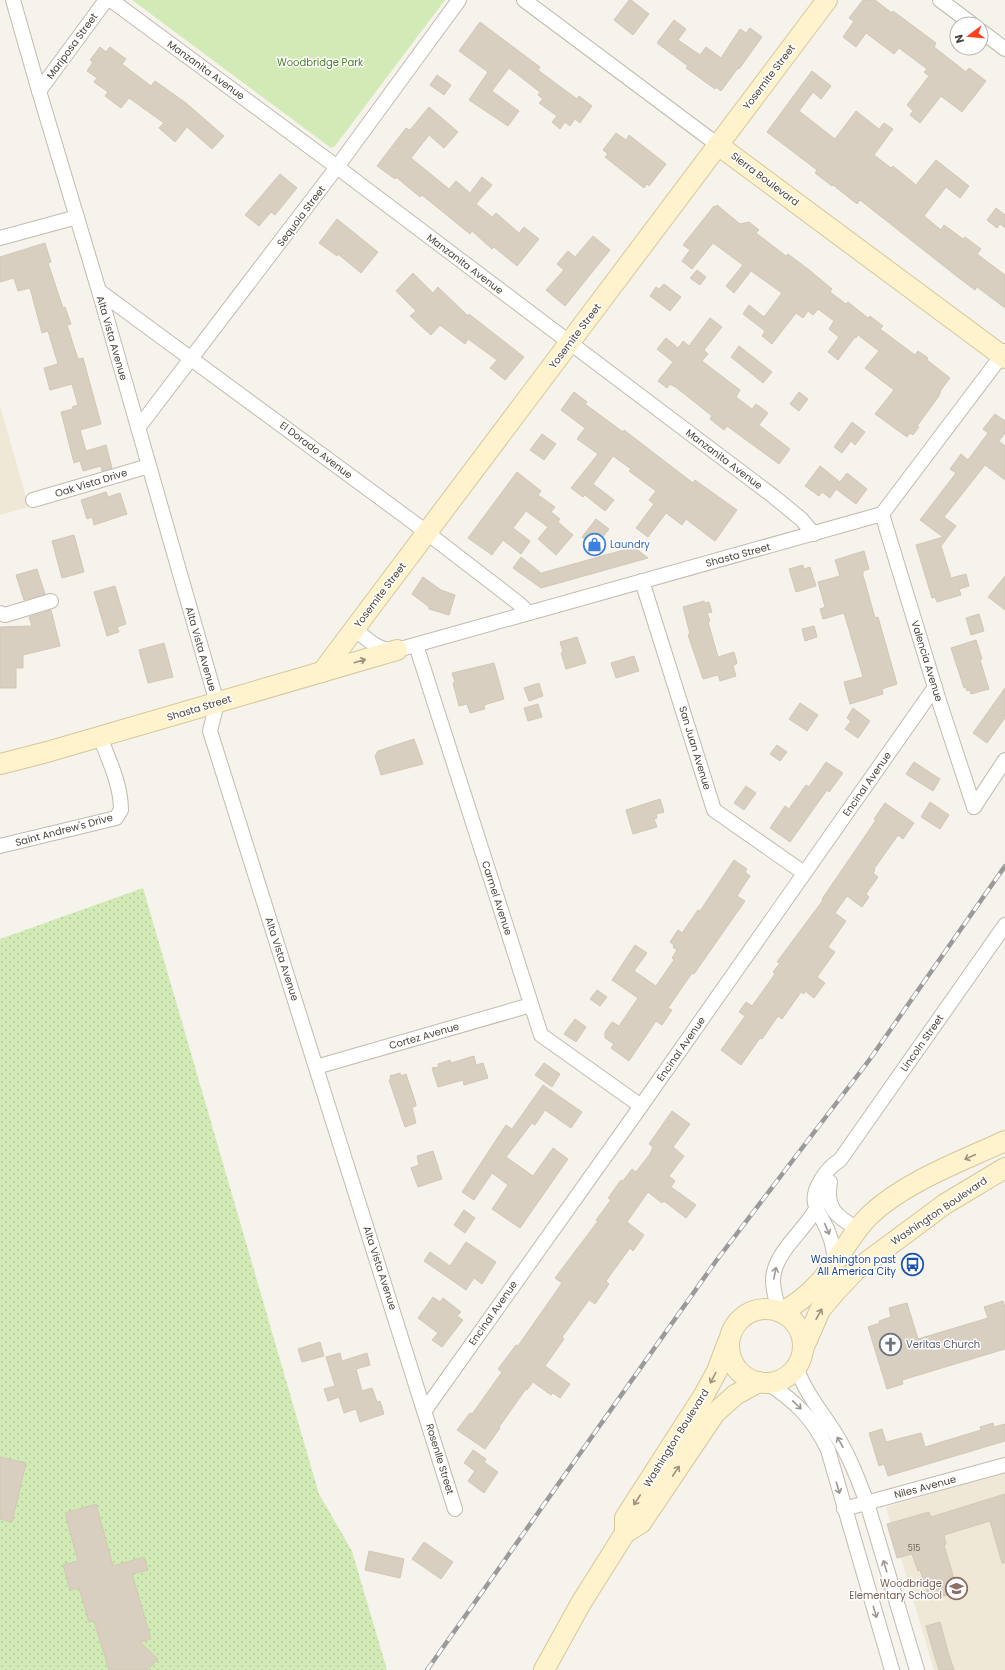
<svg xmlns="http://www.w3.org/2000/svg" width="1005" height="1670" font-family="Poppins,sans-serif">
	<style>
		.education { fill: #efe8d6 }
		.grass { fill: url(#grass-dots) }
		.park { fill: #d2eab5 }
		.building { fill: #d8cfc1; stroke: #d3c7b4 }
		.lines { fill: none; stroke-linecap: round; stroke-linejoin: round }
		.street-casing { stroke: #c2bbae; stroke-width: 16 }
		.secondary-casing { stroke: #d6c79b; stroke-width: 22 }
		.street { stroke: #fff; stroke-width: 14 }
		.secondary { stroke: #fff3cd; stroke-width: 20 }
		.rail-casing { stroke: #9a9a9a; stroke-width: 4.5 }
		.rail { stroke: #fff; stroke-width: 3; stroke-dasharray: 9; stroke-linecap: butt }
		.oneway { stroke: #9c937c }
		.oneway2 { stroke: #9c9892 }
		.labels { text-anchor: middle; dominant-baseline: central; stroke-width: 3; stroke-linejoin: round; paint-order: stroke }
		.number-label { font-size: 8px; fill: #6e675b }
		.street-label { font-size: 10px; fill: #4b4439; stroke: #fff }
		.park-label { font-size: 10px; fill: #4a7f2a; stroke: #fff }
		.shop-label { font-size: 10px; fill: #366cbe; stroke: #fff; text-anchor: start }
		.transit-label { font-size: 10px; fill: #164399; stroke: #fff; text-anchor: end }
		.worship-label { font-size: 10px; fill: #5b616d; stroke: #fff; text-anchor: start }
		.education-label { font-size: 10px; fill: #785e54; stroke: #fff; text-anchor: end }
	</style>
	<defs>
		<pattern id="grass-dots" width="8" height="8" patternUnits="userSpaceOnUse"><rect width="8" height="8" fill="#d2eab5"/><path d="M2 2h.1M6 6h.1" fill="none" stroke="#b6ca9c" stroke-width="1.8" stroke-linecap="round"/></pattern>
	</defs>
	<rect width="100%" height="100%" fill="#f6f3ec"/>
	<g class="education">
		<polygon points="0,406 29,507 0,515"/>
		<polygon points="1005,1472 1005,1670 934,1670 886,1507"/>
	</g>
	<polygon class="grass" points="143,888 319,1494 352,1551 387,1670 0,1670 0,939"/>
	<polygon class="park" points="132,0 445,0 335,146 331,148"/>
	<g class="building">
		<polygon points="629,0 631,0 649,14 633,35 614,20"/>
		<polygon points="863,0 875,0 892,13 893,11 936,43 934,47 966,72 969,68 986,81 962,112 941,96 920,123 910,115 913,111 907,105 929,76 924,72 927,69 899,48 894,54 866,33 856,47 843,37 854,21 849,18"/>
		<polygon points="674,20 686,29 678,40 700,55 706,47 721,58 740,29 746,33 750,28 762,37 739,69 738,68 721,91 716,87 715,89 686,68 688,66 657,43"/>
		<polygon points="480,22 540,67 538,70 554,82 577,99 579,96 592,106 580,123 575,119 570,126 565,122 560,129 552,122 557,116 539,103 543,99 538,95 540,92 509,68 492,91 519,111 508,126 469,100 488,72 459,51"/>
		<polygon points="100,47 106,52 110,47 126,59 122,64 151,86 155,81 186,103 224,136 212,149 187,127 175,142 159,128 164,123 129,98 121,108 105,96 108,92 94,82 97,78 87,71 93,62 90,60"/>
		<polygon points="812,71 831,86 821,99 813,92 799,111 835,139 856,111 879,129 884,123 893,129 874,155 891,168 893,166 916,185 936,160 969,186 960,198 946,187 924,216 941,230 944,225 963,239 965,237 981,249 977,254 1005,275 1005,308 977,287 975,290 959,278 860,200 857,204 833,185 832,186 815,173 817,170 767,132"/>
		<polygon points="437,75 451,85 444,95 430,85"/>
		<polygon points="429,107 458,132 444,148 429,135 411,158 449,189 456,181 470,193 482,177 492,185 476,204 492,217 496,213 519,233 524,227 539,239 517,266 494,247 492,249 472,231 470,234 422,195 420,197 396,177 395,179 377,166 406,128 410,130"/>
		<polygon points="616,133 626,140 629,135 666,164 649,186 647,184 644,188 605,157 608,154 603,150"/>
		<polygon points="280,174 297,188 275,215 271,212 259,226 245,215"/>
		<polygon points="717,205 740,224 749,222 759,230 756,233 786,256 788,254 808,269 832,289 830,292 846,304 848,302 868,318 870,316 883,326 880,329 915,355 918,351 928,358 927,360 950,378 941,390 939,396 917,426 919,427 913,435 910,433 907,437 875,414 894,390 865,368 879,351 858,335 856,338 855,337 838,360 828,352 839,337 829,329 834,321 818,309 813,315 808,311 803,318 796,313 772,344 762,336 765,331 743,314 749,305 764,317 782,293 751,271 734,293 726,286 743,265 713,243 692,269 682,261 690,250 683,245 714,206 715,207"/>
		<polygon points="996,208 1005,215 1005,228 1000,224 997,228 987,220"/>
		<polygon points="337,219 378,252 361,273 338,254 337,256 319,243"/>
		<polygon points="593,236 610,250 565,306 546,290 564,270 557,264 568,251 575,257"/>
		<polygon points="45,243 51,262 48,263 63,308 65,307 71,324 67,325 78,359 83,358 101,424 80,430 86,451 106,445 112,468 102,471 101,466 83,471 80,461 74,463 61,412 73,409 72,407 78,405 72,384 50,390 44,368 58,364 48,331 42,333 30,288 18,291 14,278 0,282 0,257"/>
		<polygon points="697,270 706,277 700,285 690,278"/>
		<polygon points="413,273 433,293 438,287 468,316 469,314 524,357 505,380 490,368 497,360 468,339 465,344 440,325 431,335 410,316 416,311 396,291"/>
		<polygon points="664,284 681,297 670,311 650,296 656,287 659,289"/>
		<polygon points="710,318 722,327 704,350 708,354 702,361 740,390 736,397 752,409 756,404 768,413 759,425 790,449 779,464 727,426 724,430 710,419 712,416 677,388 670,384 667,388 658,381 673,362 657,349 666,338 678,348 683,341 689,346"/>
		<polygon points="739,346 772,372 763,383 731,357"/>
		<polygon points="574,392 587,402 585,404 623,432 624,430 693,483 695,480 737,510 715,541 686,519 682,525 666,513 648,537 636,528 654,504 649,500 656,491 629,471 631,469 613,456 593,484 614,500 605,511 585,495 583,497 571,488 598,454 577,439 585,428 561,410"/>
		<polygon points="799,392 808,399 799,411 790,404"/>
		<polygon points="995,414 1005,421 1005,433 999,441 1005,446 1005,480 985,465 944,517 956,526 941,546 951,578 966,574 969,586 959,589 961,595 937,602 935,597 932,598 916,545 943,537 920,520 956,473 950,469 961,454 968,460 988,433 983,429"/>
		<polygon points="852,422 865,432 855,445 851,441 842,453 834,447"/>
		<polygon points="542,434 556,444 544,460 530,450"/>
		<polygon points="820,466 840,482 847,473 867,489 856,504 836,489 830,498 822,492 819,496 805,486"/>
		<polygon points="517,472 541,491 538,495 555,507 551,512 560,519 558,522 573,535 556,555 538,539 548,527 526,511 513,528 530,541 521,554 503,540 492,555 468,538"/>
		<polygon points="106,492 108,497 120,493 127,514 94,525 92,517 87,519 81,500"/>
		<polygon points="596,519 609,529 595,547 582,537"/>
		<polygon points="74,535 84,572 62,578 52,541"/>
		<polygon points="634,547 648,558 541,588 513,568 521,557 540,572 538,574"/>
		<polygon points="864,551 869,569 863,571 863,575 875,618 878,617 897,684 882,689 883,694 850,704 844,682 863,677 844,613 823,619 820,609 825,607 818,582 840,576 835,560"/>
		<polygon points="803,565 804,569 810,567 816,586 796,592 789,569"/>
		<polygon points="37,569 45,594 24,600 16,575"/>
		<polygon points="1005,576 1005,610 988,597"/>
		<polygon points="423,577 441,590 455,595 449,615 429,609 429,607 412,594"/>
		<polygon points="115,586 126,624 117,627 119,632 107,636 94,592"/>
		<polygon points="704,601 705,603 709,602 712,612 707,613 710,621 708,622 718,657 734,652 737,663 733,666 736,676 720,681 718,675 703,679 688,635 690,634 683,607"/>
		<polygon points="51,610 60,646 23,655 23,668 16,668 16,688 0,688 0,627 32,626 29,617"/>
		<polygon points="979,614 984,631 971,635 966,618"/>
		<polygon points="814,626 817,637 805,641 802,629"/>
		<polygon points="577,637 586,663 566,669 561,653 563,652 560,642"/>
		<polygon points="976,640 982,659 980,660 989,689 971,694 970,690 967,691 966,687 964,688 951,648"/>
		<polygon points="164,643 173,677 148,683 139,650"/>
		<polygon points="634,656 639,671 616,678 611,663"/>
		<polygon points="494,663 504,699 484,705 485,709 470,713 467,704 459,706 453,683 455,682 452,673"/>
		<polygon points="539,683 543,696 529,701 524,688"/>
		<polygon points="1005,688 1005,718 987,743 973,733"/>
		<polygon points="800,703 818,715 807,731 789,719"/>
		<polygon points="538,704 542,717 528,721 524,708"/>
		<polygon points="853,708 870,721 858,738 845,729 851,721 847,718"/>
		<polygon points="414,739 423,764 381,775 375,756 378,751"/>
		<polygon points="777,745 787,752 780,761 770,754"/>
		<polygon points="826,762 843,773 829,792 827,790 790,842 770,828 785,806 789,809 806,785 809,787"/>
		<polygon points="914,762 940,779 933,791 906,774"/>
		<polygon points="746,786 756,793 744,810 734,803"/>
		<polygon points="660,799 664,812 656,814 657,818 654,819 657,827 633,834 626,810"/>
		<polygon points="930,802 949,815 940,829 921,817"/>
		<polygon points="885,803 914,823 903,839 898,835 874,869 875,870 873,873 878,877 866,894 869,897 862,907 847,896 835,913 846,921 828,947 835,952 817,977 825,983 814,998 805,991 804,994 801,992 782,1019 778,1016 762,1039 760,1038 741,1065 721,1050 745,1016 739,1012 746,1002 752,1006 775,974 773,972 780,963 777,962 823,900 822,899 876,820 874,819"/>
		<polygon points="734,860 747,869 745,872 750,876 737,896 745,901 694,974 692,973 668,1008 672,1010 662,1025 656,1021 629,1061 611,1048 614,1044 605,1038 605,1032 612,1022 619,1026 638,998 612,980 635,945 647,953 634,971 656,986 674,960 672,958 677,950 673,947 674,945 670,942 678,930 682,933 698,910 700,911"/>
		<polygon points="597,990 607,997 600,1006 590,999"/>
		<polygon points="575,1019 586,1027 576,1042 564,1034"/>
		<polygon points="474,1056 476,1065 483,1063 488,1078 464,1085 463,1080 438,1087 432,1068 439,1067 438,1064 450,1060 451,1063"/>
		<polygon points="544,1063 560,1074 552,1087 535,1075"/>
		<polygon points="400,1073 401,1076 406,1074 416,1104 416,1106 412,1107 416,1123 405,1127 389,1080 391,1079 390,1076"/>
		<polygon points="543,1085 582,1112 571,1128 545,1110 535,1125 532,1123 506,1157 533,1176 553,1148 568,1159 520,1228 492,1209 508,1185 492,1173 474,1200 462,1192 506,1125 512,1129"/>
		<polygon points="672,1111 690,1124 673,1147 684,1156 669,1176 675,1181 671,1187 696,1205 686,1218 664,1201 662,1203 648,1192 627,1222 644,1235 633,1251 630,1248 606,1281 609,1284 595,1304 589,1300 562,1337 564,1339 545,1366 570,1384 560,1398 553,1393 551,1395 533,1382 527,1390 526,1389 499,1427 500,1428 485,1449 457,1430 470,1413 472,1414 502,1372 498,1369 516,1345 518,1346 562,1283 555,1278 598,1221 596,1220 611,1200 608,1198 621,1180 623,1181 632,1169 636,1172 650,1154 653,1147 649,1144"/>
		<polygon points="433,1151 442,1179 418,1187 411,1168 419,1165 417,1156"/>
		<polygon points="464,1210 475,1218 465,1233 454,1225"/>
		<polygon points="466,1242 496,1262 482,1284 474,1278 466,1290 424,1261 430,1252 450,1266"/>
		<polygon points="433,1297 440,1302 443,1298 461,1312 457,1316 463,1320 442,1347 432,1340 438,1333 418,1318"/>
		<polygon points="1003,1301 1005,1307 1005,1349 902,1380 903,1384 887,1389 868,1327 880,1323 879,1321 891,1317 889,1308 907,1303 918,1339 988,1318 984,1307"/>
		<polygon points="320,1342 324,1356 302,1362 298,1349"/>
		<polygon points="340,1353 342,1361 367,1353 370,1365 356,1369 362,1391 372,1388 377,1402 380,1401 384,1414 360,1422 356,1409 344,1413 339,1397 328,1401 324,1389 335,1386 326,1357"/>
		<polygon points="993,1423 994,1427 1005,1424 1005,1441 888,1476 884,1464 879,1466 869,1433 882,1429 886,1442 921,1433 925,1447 981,1430 980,1427"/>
		<polygon points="473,1450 486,1459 484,1462 498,1472 484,1493 468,1481 475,1471 464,1463"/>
		<polygon points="0,1457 26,1463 12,1522 0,1519"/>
		<polygon points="1005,1494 1005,1563 1002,1563 990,1521 944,1535 946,1544 944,1545 958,1592 930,1600 920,1570 918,1571 912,1554 897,1558 887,1524 929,1512 931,1517"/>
		<polygon points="96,1504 113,1566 144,1557 148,1570 132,1574 151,1639 140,1642 158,1659 147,1670 109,1670 94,1621 89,1622 79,1588 70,1590 63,1565 78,1561 65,1513"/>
		<polygon points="424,1542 453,1562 441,1579 412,1559"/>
		<polygon points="369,1551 404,1559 400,1578 365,1570"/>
		<polygon points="940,1622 948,1652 954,1670 939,1670 934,1654 926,1626"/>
	</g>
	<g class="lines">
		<defs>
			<g id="street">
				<polyline points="13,0 39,91 99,291 217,703 210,731 455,1509"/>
				<polyline points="111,0 337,167 773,496 801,519 814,534"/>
				<polyline points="524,0 718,145"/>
				<polyline points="940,0 972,24"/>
				<polyline points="981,31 1005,49"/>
				<polyline points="39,91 106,0"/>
				<polyline points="0,238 77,217"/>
				<polyline points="99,291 413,522 517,602 529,613"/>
				<polyline points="138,428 337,167 459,0"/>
				<polyline points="33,500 149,466"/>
				<polyline points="882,514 940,704 974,807"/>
				<polyline points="642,581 714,810 804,873"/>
				<polyline points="0,613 5,615 51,601"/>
				<path d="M355 629C368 640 379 652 397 650L882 514 1005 351"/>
				<polyline points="416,645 541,1035 641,1106"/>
				<polyline points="974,807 1005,760"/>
				<path d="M0 846 116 818 121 810C121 785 109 760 100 737"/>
				<polyline points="316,1067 531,1005"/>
				<path d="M830 1182C825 1209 837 1217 858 1229"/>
				<path d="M835 1261C834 1253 833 1244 830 1237 823 1213 805 1206 821 1180 825 1173 832 1165 840 1160L1005 925"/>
				<path d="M779 1312C777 1302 773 1291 773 1281 773 1251 808 1229 820 1202"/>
				<path d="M796 1367C805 1392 821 1411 835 1433 849 1455 858 1479 867 1503L917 1670"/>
				<path d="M766 1382C795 1401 813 1418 828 1450L892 1670"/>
				<polyline points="425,1410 641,1106 935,687"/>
				<polyline points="844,1509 1005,1465"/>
			</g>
			<g id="secondary">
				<polyline points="718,145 1005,358"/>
				<polyline points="322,672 827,0"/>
				<polyline points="0,764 47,752 397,650"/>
				<circle cx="766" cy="1346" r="37"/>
				<path d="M782 1312C795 1305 808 1295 818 1284 837 1264 849 1236 869 1216 904 1182 962 1161 1005 1141"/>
				<polyline points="803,1349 820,1310 836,1291 856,1270 945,1204 1005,1168"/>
				<polyline points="625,1533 625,1518 704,1395 717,1371 728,1342"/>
				<polyline points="544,1670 581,1603 625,1533 641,1523 715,1413 735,1395 759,1382"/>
			</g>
		</defs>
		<use href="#street" class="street-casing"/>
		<use href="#secondary" class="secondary-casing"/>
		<use href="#street" class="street"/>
		<use href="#secondary" class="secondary"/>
		<defs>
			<polyline id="rail" points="427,1670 716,1261 870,1059 1005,866"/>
		</defs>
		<use href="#rail" class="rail-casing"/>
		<use href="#rail" class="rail"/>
	</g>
	<defs><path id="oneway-shaft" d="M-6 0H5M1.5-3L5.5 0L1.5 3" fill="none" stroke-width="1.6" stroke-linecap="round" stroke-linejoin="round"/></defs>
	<g class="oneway">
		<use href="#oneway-shaft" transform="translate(360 661) rotate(-16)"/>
		<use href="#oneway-shaft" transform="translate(970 1157) rotate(155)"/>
		<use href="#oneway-shaft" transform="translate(819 1314) rotate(-61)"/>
		<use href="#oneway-shaft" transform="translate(713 1378) rotate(118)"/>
		<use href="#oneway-shaft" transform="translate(676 1471) rotate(-56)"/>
		<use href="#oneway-shaft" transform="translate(637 1500) rotate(123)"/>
	</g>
	<g class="oneway2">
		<use href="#oneway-shaft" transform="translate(827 1229) rotate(67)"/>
		<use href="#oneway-shaft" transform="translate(775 1273) rotate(-79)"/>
		<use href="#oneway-shaft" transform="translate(797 1405) rotate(44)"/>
		<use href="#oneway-shaft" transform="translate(840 1442) rotate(-119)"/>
		<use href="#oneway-shaft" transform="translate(838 1488) rotate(74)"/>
		<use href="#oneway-shaft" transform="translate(885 1566) rotate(-107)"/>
		<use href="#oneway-shaft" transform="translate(875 1612) rotate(73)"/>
	</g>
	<defs>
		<symbol id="shop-ring" viewBox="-11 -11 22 22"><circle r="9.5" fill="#fff" stroke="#3f7fe0" stroke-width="1.5"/><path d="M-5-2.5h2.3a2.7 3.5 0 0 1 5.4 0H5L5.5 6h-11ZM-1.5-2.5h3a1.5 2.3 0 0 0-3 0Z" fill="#3f7fe0"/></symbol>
		<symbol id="bus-ring" viewBox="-11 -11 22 22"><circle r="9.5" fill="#fff" stroke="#1a4fb4" stroke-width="1.5"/><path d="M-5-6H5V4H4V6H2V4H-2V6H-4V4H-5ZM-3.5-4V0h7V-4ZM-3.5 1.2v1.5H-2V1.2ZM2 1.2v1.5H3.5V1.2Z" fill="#1a4fb4"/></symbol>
		<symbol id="church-ring" viewBox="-11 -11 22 22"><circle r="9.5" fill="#fff" stroke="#6b7280" stroke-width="1.5"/><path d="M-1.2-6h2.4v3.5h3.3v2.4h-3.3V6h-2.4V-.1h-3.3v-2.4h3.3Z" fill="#6b7280"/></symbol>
		<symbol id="school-ring" viewBox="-11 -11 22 22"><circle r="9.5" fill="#fff" stroke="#8d6e63" stroke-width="1.5"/><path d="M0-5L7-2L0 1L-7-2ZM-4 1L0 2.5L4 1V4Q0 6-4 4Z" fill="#8d6e63"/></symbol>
	</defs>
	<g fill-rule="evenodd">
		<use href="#shop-ring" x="582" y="532" width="25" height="25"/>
		<use href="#bus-ring" x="900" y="1252" width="25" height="25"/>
		<use href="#church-ring" x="878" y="1332" width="25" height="25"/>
		<use href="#school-ring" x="944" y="1576" width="25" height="25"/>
	</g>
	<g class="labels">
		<g class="number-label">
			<text x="914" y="1548">515</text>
		</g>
		<g class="street-label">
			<text transform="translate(72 46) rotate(-54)">Mariposa Street</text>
			<text transform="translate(206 70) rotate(36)">Manzanita Avenue</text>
			<text transform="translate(769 77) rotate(-53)">Yosemite Street</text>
			<text transform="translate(765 179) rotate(37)">Sierra Boulevard</text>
			<text transform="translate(301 216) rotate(-53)">Sequoia Street</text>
			<text transform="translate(465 264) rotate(37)">Manzanita Avenue</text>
			<text transform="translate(575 336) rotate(-53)">Yosemite Street</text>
			<text transform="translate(112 338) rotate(74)">Alta Vista Avenue</text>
			<text transform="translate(316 450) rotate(37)">El Dorado Avenue</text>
			<text transform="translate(724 459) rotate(37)">Manzanita Avenue</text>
			<text transform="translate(91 483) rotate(-17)">Oak Vista Drive</text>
			<text transform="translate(738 555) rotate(-15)">Shasta Street</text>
			<text transform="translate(380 595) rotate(-53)">Yosemite Street</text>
			<text transform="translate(201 649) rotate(74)">Alta Vista Avenue</text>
			<text transform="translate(927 661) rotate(73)">Valencia Avenue</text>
			<text transform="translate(199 708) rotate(-17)">Shasta Street</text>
			<text transform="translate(695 748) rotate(73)">San Juan Avenue</text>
			<text transform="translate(867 784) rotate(-55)">Encinal Avenue</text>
			<text transform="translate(64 830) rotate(-15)">Saint Andrew's Drive</text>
			<text transform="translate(497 898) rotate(72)">Carmel Avenue</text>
			<text transform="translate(282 959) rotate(72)">Alta Vista Avenue</text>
			<text transform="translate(424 1036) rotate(-16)">Cortez Avenue</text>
			<text transform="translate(922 1043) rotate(-55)">Lincoln Street</text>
			<text transform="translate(681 1049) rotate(-55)">Encinal Avenue</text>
			<text transform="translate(939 1211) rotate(-34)">Washington Boulevard</text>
			<text transform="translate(380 1268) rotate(72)">Alta Vista Avenue</text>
			<text transform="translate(493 1313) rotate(-55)">Encinal Avenue</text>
			<text transform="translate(676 1438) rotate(-58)">Washington Boulevard</text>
			<text transform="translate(440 1459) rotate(73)">Rosenlle Street</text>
			<text transform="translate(925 1487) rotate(-15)">Niles Avenue</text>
		</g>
		<g class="park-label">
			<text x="320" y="62">Woodbridge Park</text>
		</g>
		<g class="shop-label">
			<text x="610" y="544">Laundry</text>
		</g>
		<g class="transit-label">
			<text x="896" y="1259">Washington past<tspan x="896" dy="12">All America City</tspan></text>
		</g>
		<g class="worship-label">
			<text x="906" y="1344">Veritas Church</text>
		</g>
		<g class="education-label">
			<text x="942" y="1583">Woodbridge<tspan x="942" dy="12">Elementary School</tspan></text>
		</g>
	</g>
	<g transform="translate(969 36) rotate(254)"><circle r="19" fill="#ffffff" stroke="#b7b4b0"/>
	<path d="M0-3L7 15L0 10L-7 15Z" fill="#fc3f1d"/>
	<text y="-6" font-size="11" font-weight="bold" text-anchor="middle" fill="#4b4439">N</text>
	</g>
</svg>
